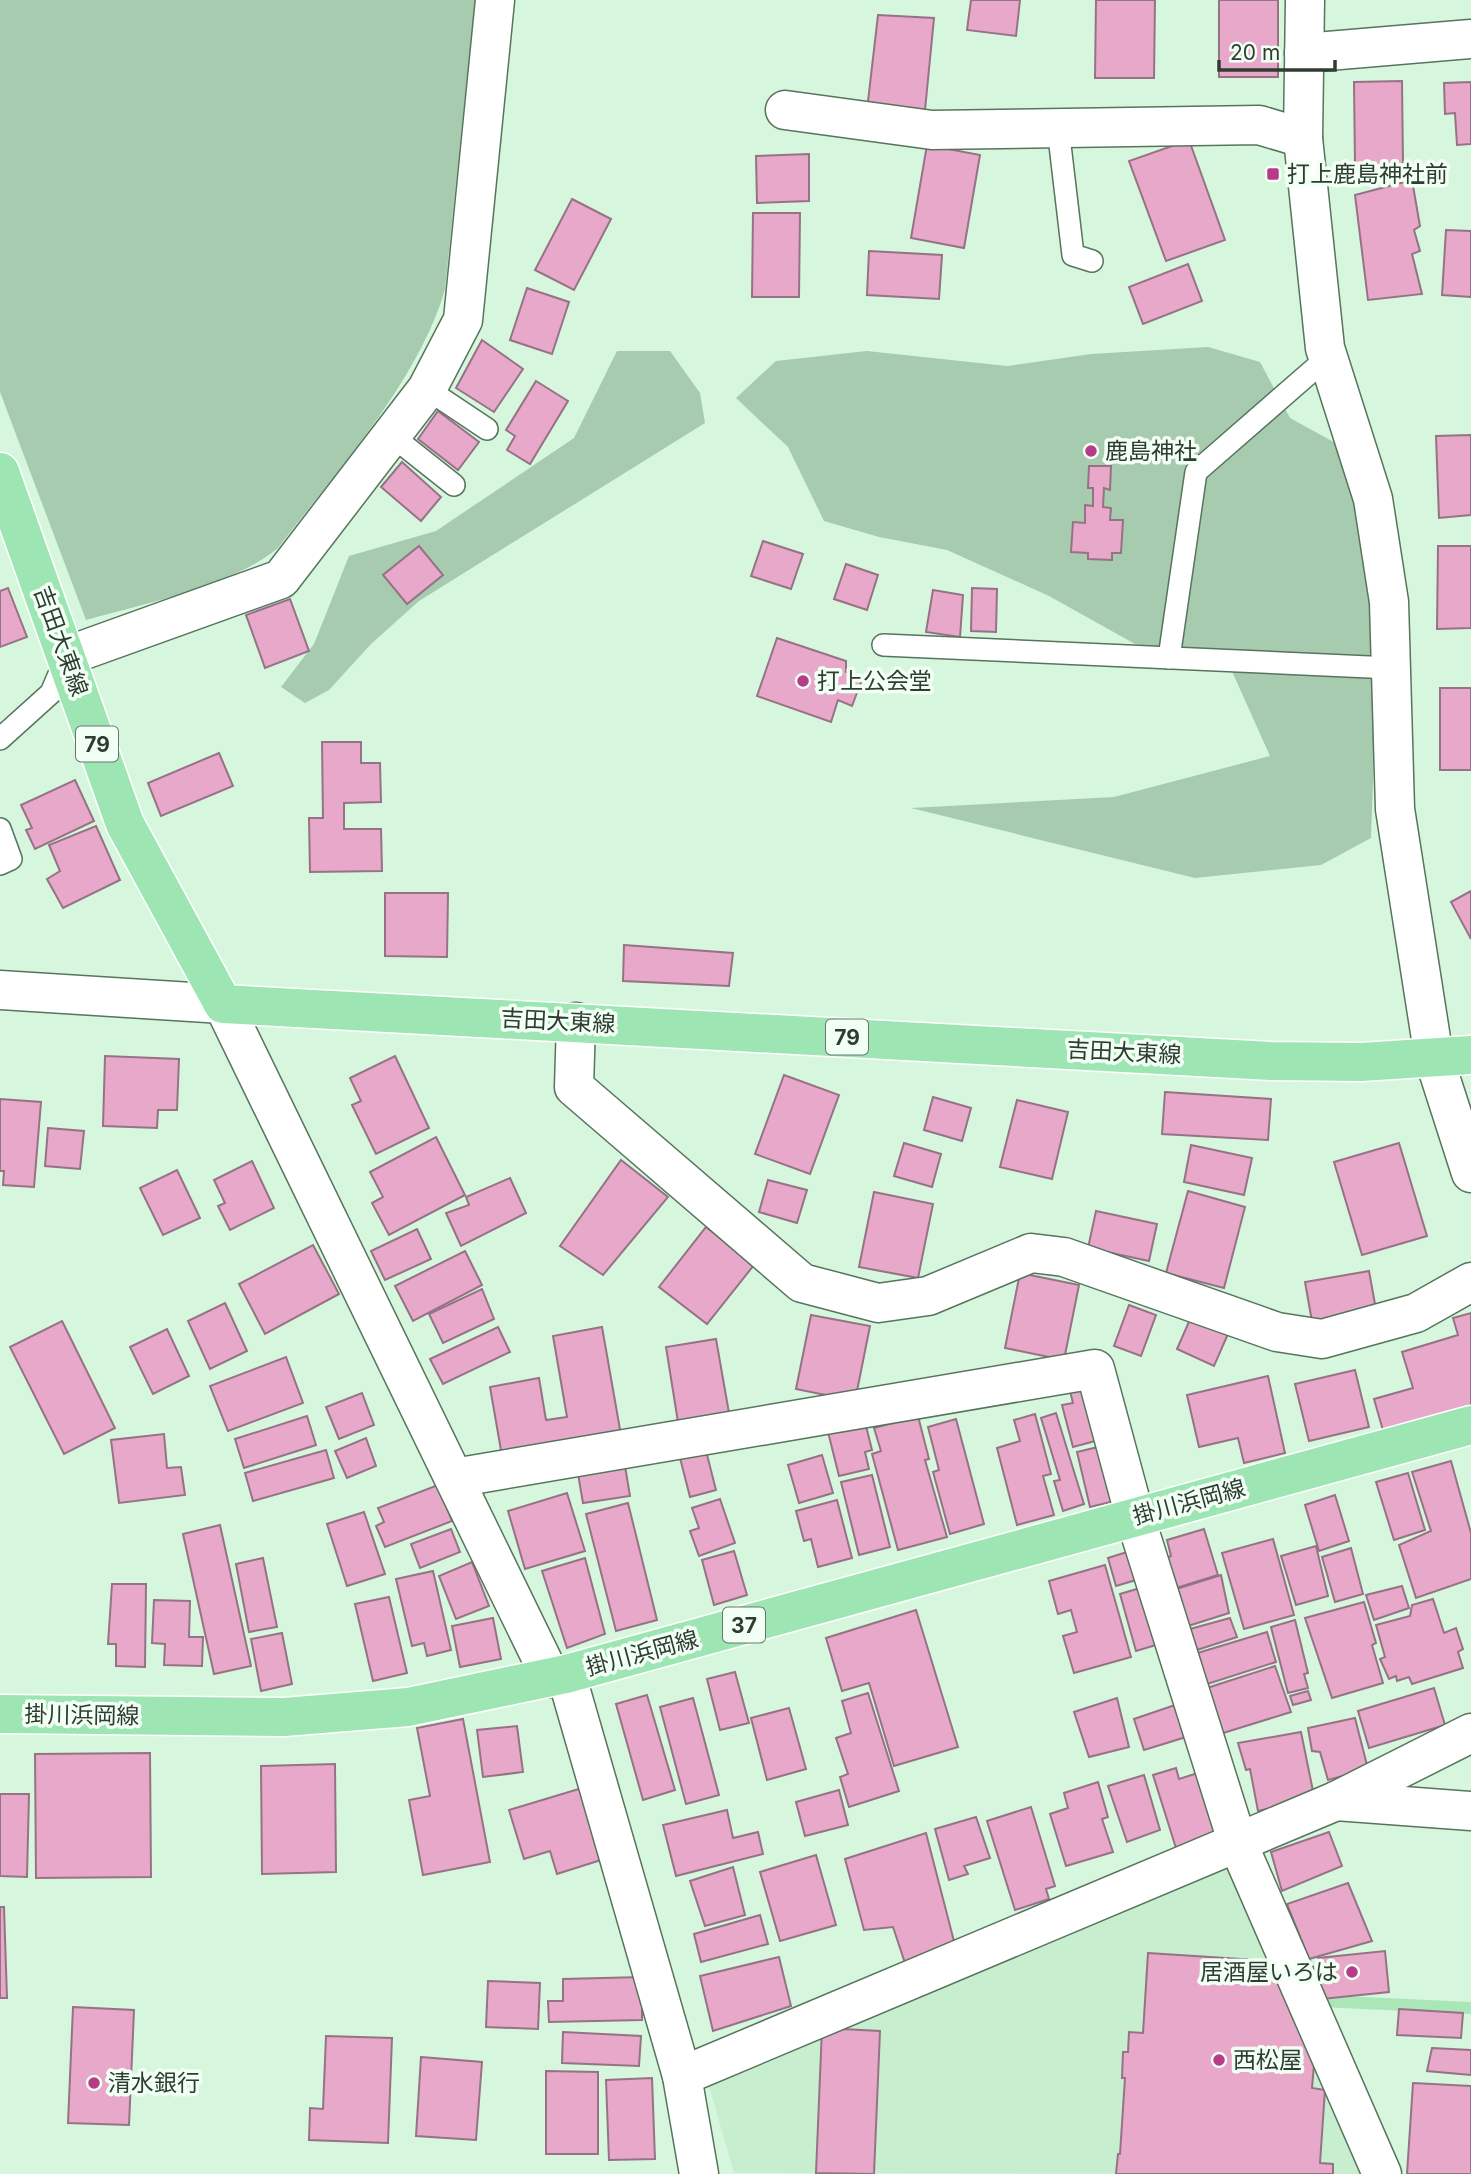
<svg xmlns="http://www.w3.org/2000/svg" width="1471" height="2174" font-family="Inter,'Noto Sans JP',sans-serif">
	<style>
		.built { fill: #c7eecf }
		.green { fill: #a7cbae }
		.lines { fill: none; stroke-linecap: round; stroke-linejoin: round }
		.stream { stroke: #abe6b9; stroke-width: 12 }
		.building { fill: #e8a8ca; stroke: #957385; stroke-width: 2 }
		.service-casing { stroke: #57745d; stroke-width: 24 }
		.minor-casing { stroke: #57745d; stroke-width: 41 }
		.tertiary-casing { stroke: #57745d; stroke-width: 41 }
		.primary-casing { stroke: #fff; stroke-width: 41 }
		.service { stroke: #fff; stroke-width: 21 }
		.minor { stroke: #fff; stroke-width: 38 }
		.tertiary { stroke: #fff; stroke-width: 38 }
		.primary { stroke: #9de5b3; stroke-width: 38 }
		.poi-dot { fill: #b83b89; stroke: #f1fff4; stroke-width: 2.5 }
		.labels { text-anchor: middle; dominant-baseline: central; stroke-width: 7; stroke-linejoin: round; paint-order: stroke }
		.shield { fill: #f1fff4; stroke: #69766c; stroke-width: 2 }
		.shield-label { font-size: 21px; font-weight: bold; fill: #2f3c31 }
		.poi-label { font-size: 23px; fill: #2f3c31; stroke: #f1fff4; text-anchor: start }
		.street-label { font-size: 23px; fill: #2f3c31; stroke: #f1fff4 }
	</style>
	<rect width="100%" height="100%" fill="#d6f7dd"/>
	<polygon class="built" points="1233,1855 1369,2174 734,2173 709,2086 750,2061"/>
	<g class="green">
		<path d="M0 0H475L445 289C420 379 335 473 278 548 230 587 146 603 86 620L0 392Z"/>
		<polygon points="1208,347 1260,362 1290,418 1359,456 1381,553 1371,838 1321,865 1195,878 911,808 1114,797 1270,756 1226,658 1135,644 1049,596 947,550 879,537 824,521 788,447 736,398 776,361 867,351 1007,366 1091,354"/>
		<polygon points="617,351 670,351 700,393 705,423 419,601 371,644 329,690 305,703 281,687 314,644 349,556 436,531 574,438"/>
	</g>
	<g class="lines">
		<polyline class="stream" points="1321,2001 1471,2008"/>
	</g>
	<g class="building">
		<polygon points="971,0 1020,0 1016,36 967,30"/>
		<polygon points="1096,0 1155,0 1154,78 1095,78"/>
		<rect x="1219" y="0" width="59" height="77"/>
		<polygon points="878,15 934,18 925,110 867,110"/>
		<polygon points="1402,81 1403,164 1355,165 1354,82"/>
		<polygon points="1471,82 1471,144 1457,145 1455,113 1445,114 1444,83"/>
		<polygon points="1189,140 1225,240 1166,261 1129,161"/>
		<polygon points="927,145 980,155 964,248 911,238"/>
		<polygon points="809,154 809,201 757,203 756,156"/>
		<polygon points="1412,180 1420,226 1414,230 1420,251 1412,254 1422,294 1368,300 1355,195"/>
		<polygon points="572,199 611,219 574,290 535,270"/>
		<polygon points="753,213 800,213 799,297 752,297"/>
		<polygon points="1446,230 1471,231 1471,297 1442,295"/>
		<polygon points="869,251 942,255 939,299 867,295"/>
		<polygon points="1188,264 1202,301 1143,324 1129,287"/>
		<polygon points="527,288 569,302 552,354 510,340"/>
		<polygon points="482,340 523,369 494,412 456,388"/>
		<polygon points="536,381 568,401 530,464 507,450 515,436 506,430"/>
		<polygon points="438,411 479,442 458,470 418,439"/>
		<polygon points="1471,435 1471,515 1439,518 1436,436"/>
		<polygon points="402,462 441,497 421,521 381,487"/>
		<polygon points="1089,466 1111,466 1110,490 1104,488 1103,507 1111,508 1110,520 1123,520 1121,553 1112,553 1112,560 1088,559 1088,553 1071,552 1073,522 1085,523 1085,505 1093,506 1093,488 1088,488"/>
		<polygon points="763,541 803,554 791,589 751,576"/>
		<polygon points="419,546 443,575 407,604 383,575"/>
		<polygon points="1438,546 1471,546 1471,628 1437,629"/>
		<polygon points="846,564 878,575 867,610 834,599"/>
		<polygon points="8,588 27,637 0,647 0,591"/>
		<polygon points="972,588 997,589 996,632 971,631"/>
		<polygon points="933,590 963,595 960,637 926,632"/>
		<polygon points="290,599 309,651 265,668 246,615"/>
		<polygon points="777,638 846,661 846,672 863,677 852,706 838,700 831,722 757,696"/>
		<rect x="1440" y="688" width="31" height="82"/>
		<polygon points="322,742 361,742 361,763 380,763 381,802 344,803 344,829 381,829 382,871 310,872 309,818 323,818"/>
		<polygon points="219,753 233,786 161,816 148,783"/>
		<polygon points="75,780 94,821 35,849 26,830 32,828 21,805"/>
		<polygon points="96,826 120,880 63,908 47,879 60,871 49,845"/>
		<polygon points="1471,891 1471,939 1451,902"/>
		<polygon points="385,893 448,893 447,957 385,956"/>
		<polygon points="624,945 733,953 729,986 623,981"/>
		<polygon points="105,1056 179,1059 177,1110 158,1110 157,1128 103,1126"/>
		<polygon points="395,1056 429,1128 376,1154 352,1105 361,1101 350,1078"/>
		<polygon points="784,1075 839,1095 810,1174 755,1154"/>
		<polygon points="1165,1092 1271,1099 1268,1140 1162,1134"/>
		<polygon points="933,1097 971,1108 962,1141 924,1130"/>
		<polygon points="0,1099 41,1102 34,1187 3,1185 4,1171 0,1171"/>
		<polygon points="1017,1100 1068,1112 1052,1179 1000,1167"/>
		<polygon points="48,1128 84,1131 80,1169 45,1166"/>
		<polygon points="436,1137 465,1195 389,1235 372,1203 383,1197 370,1172"/>
		<polygon points="904,1143 941,1154 932,1187 894,1176"/>
		<polygon points="1399,1143 1427,1236 1362,1255 1334,1162"/>
		<polygon points="1191,1145 1252,1158 1244,1195 1184,1182"/>
		<polygon points="621,1160 668,1197 603,1275 560,1246"/>
		<polygon points="252,1161 274,1208 230,1230 218,1206 225,1203 214,1180"/>
		<polygon points="177,1170 200,1218 163,1235 140,1188"/>
		<polygon points="510,1178 526,1213 461,1246 446,1213 469,1205 466,1197"/>
		<polygon points="768,1180 807,1190 797,1223 759,1212"/>
		<polygon points="1188,1191 1245,1207 1224,1288 1166,1273"/>
		<polygon points="874,1192 933,1204 918,1278 859,1267"/>
		<polygon points="1096,1211 1157,1224 1149,1261 1088,1248"/>
		<polygon points="706,1227 754,1265 707,1324 659,1287"/>
		<polygon points="417,1229 431,1259 385,1280 371,1251"/>
		<polygon points="313,1245 339,1294 265,1334 239,1284"/>
		<polygon points="465,1251 482,1285 413,1321 395,1286"/>
		<polygon points="1369,1271 1377,1315 1313,1327 1305,1282"/>
		<polygon points="1020,1273 1079,1285 1064,1360 1005,1348"/>
		<polygon points="482,1289 494,1319 443,1343 429,1314"/>
		<polygon points="225,1303 247,1351 210,1369 188,1321"/>
		<polygon points="1129,1305 1156,1315 1141,1356 1114,1346"/>
		<polygon points="1471,1313 1471,1408 1384,1434 1374,1399 1413,1388 1402,1352 1458,1335 1453,1318"/>
		<polygon points="811,1315 870,1326 855,1401 796,1389"/>
		<polygon points="1191,1317 1228,1334 1214,1366 1177,1349"/>
		<polygon points="62,1321 115,1428 64,1454 10,1347"/>
		<polygon points="498,1327 510,1352 443,1384 430,1359"/>
		<polygon points="602,1327 621,1435 502,1456 490,1387 539,1378 546,1420 567,1417 553,1336"/>
		<polygon points="167,1329 189,1376 153,1394 130,1347"/>
		<polygon points="716,1339 729,1413 678,1422 666,1347"/>
		<polygon points="286,1357 303,1403 228,1431 210,1386"/>
		<polygon points="1355,1370 1369,1427 1309,1441 1295,1384"/>
		<polygon points="1268,1376 1285,1453 1244,1463 1238,1438 1199,1447 1187,1395"/>
		<polygon points="1086,1386 1099,1440 1073,1447 1062,1405 1073,1403 1070,1391"/>
		<polygon points="362,1393 374,1425 339,1439 326,1407"/>
		<polygon points="1056,1413 1084,1504 1063,1511 1054,1481 1060,1480 1041,1418"/>
		<polygon points="1035,1414 1051,1474 1043,1476 1054,1515 1017,1525 997,1448 1020,1441 1014,1420"/>
		<polygon points="307,1416 316,1445 244,1468 235,1439"/>
		<polygon points="918,1416 929,1459 925,1460 947,1537 898,1550 872,1454 881,1451 874,1428"/>
		<polygon points="956,1419 984,1524 950,1534 933,1472 939,1470 928,1427"/>
		<polygon points="865,1422 872,1450 865,1452 869,1469 839,1476 828,1432"/>
		<polygon points="164,1434 167,1468 181,1467 185,1495 119,1503 111,1440"/>
		<polygon points="366,1438 376,1466 347,1478 335,1451"/>
		<polygon points="1102,1446 1115,1501 1090,1507 1077,1452"/>
		<polygon points="705,1447 716,1490 690,1497 679,1454"/>
		<polygon points="326,1450 334,1478 253,1501 245,1473"/>
		<polygon points="822,1455 833,1493 799,1503 788,1465"/>
		<polygon points="624,1460 630,1496 583,1503 577,1468"/>
		<polygon points="1451,1461 1471,1533 1471,1579 1416,1598 1399,1545 1431,1531 1412,1472"/>
		<polygon points="1408,1473 1425,1530 1394,1540 1376,1482"/>
		<polygon points="872,1475 890,1547 859,1555 841,1482"/>
		<polygon points="438,1485 452,1521 385,1547 376,1526 384,1522 378,1508"/>
		<polygon points="567,1493 585,1551 525,1569 508,1511"/>
		<polygon points="1335,1495 1349,1541 1319,1551 1305,1505"/>
		<polygon points="720,1499 735,1543 699,1556 690,1531 699,1528 692,1508"/>
		<polygon points="837,1500 852,1558 818,1567 811,1539 804,1541 796,1511"/>
		<polygon points="628,1503 657,1620 616,1631 586,1514"/>
		<polygon points="364,1512 385,1574 347,1586 327,1524"/>
		<polygon points="220,1525 251,1666 214,1674 183,1534"/>
		<polygon points="451,1529 460,1552 420,1568 411,1544"/>
		<polygon points="1204,1529 1218,1575 1173,1589 1164,1559 1171,1556 1167,1540"/>
		<polygon points="1273,1539 1294,1615 1244,1629 1222,1553"/>
		<polygon points="1316,1546 1328,1596 1296,1605 1281,1556"/>
		<polygon points="1351,1548 1363,1594 1335,1602 1322,1557"/>
		<polygon points="734,1551 747,1595 714,1605 702,1560"/>
		<polygon points="1127,1552 1136,1580 1116,1586 1108,1558"/>
		<polygon points="263,1558 277,1627 249,1632 236,1564"/>
		<polygon points="585,1558 605,1634 567,1648 542,1571"/>
		<polygon points="472,1562 489,1606 456,1619 439,1576"/>
		<polygon points="1105,1565 1131,1657 1074,1673 1063,1636 1077,1632 1071,1610 1058,1614 1049,1581"/>
		<polygon points="433,1571 451,1650 427,1656 424,1643 412,1646 396,1579"/>
		<polygon points="1221,1575 1229,1613 1188,1626 1170,1591"/>
		<polygon points="112,1584 146,1584 145,1667 116,1666 116,1644 108,1644"/>
		<polygon points="1402,1586 1409,1608 1374,1620 1366,1595"/>
		<polygon points="1140,1588 1156,1645 1136,1651 1120,1594"/>
		<polygon points="389,1597 407,1673 373,1681 355,1604"/>
		<polygon points="1433,1599 1444,1633 1456,1628 1463,1649 1458,1652 1463,1668 1412,1684 1409,1677 1397,1681 1396,1676 1389,1679 1380,1659 1385,1657 1376,1625 1410,1616 1412,1605"/>
		<polygon points="154,1600 190,1601 189,1637 203,1637 202,1666 164,1665 165,1644 152,1643"/>
		<polygon points="1364,1602 1376,1643 1372,1645 1383,1683 1332,1698 1305,1618"/>
		<polygon points="916,1610 958,1747 894,1766 869,1683 842,1691 826,1638"/>
		<polygon points="493,1618 501,1659 460,1667 452,1626"/>
		<polygon points="1230,1618 1237,1637 1197,1650 1190,1629"/>
		<polygon points="1295,1620 1308,1673 1304,1674 1308,1688 1288,1693 1271,1627"/>
		<polygon points="1267,1632 1276,1662 1201,1686 1191,1655"/>
		<polygon points="282,1633 292,1684 261,1691 251,1639"/>
		<polygon points="1275,1666 1291,1712 1220,1734 1204,1689"/>
		<polygon points="735,1672 749,1723 720,1730 707,1679"/>
		<polygon points="1434,1688 1445,1725 1369,1748 1358,1711"/>
		<polygon points="1308,1691 1311,1700 1293,1705 1290,1696"/>
		<polygon points="868,1693 899,1791 849,1807 840,1777 848,1774 836,1738 851,1733 842,1701"/>
		<polygon points="647,1695 675,1790 643,1800 616,1704"/>
		<polygon points="693,1698 719,1795 686,1804 660,1707"/>
		<polygon points="1117,1698 1129,1747 1089,1757 1074,1712"/>
		<polygon points="1175,1705 1186,1737 1144,1750 1134,1719"/>
		<polygon points="789,1708 806,1769 767,1780 751,1718"/>
		<polygon points="1355,1718 1368,1769 1328,1780 1320,1752 1312,1751 1308,1728"/>
		<polygon points="463,1719 490,1862 423,1875 409,1800 430,1796 417,1728"/>
		<polygon points="517,1726 523,1772 483,1777 477,1730"/>
		<polygon points="1301,1732 1313,1791 1308,1792 1307,1800 1258,1811 1250,1769 1246,1770 1238,1743"/>
		<polygon points="150,1753 151,1877 36,1878 35,1754"/>
		<polygon points="335,1764 336,1872 262,1874 261,1766"/>
		<polygon points="1176,1768 1179,1779 1204,1771 1223,1833 1176,1848 1153,1775"/>
		<polygon points="1144,1775 1160,1830 1127,1842 1108,1786"/>
		<polygon points="1098,1782 1108,1817 1102,1819 1113,1852 1066,1866 1050,1814 1068,1808 1064,1793"/>
		<polygon points="582,1788 604,1859 557,1874 550,1851 524,1859 509,1810"/>
		<polygon points="839,1790 848,1825 805,1836 796,1802"/>
		<polygon points="0,1794 29,1794 27,1877 0,1876"/>
		<polygon points="1031,1807 1055,1886 1046,1889 1049,1899 1015,1910 987,1821"/>
		<polygon points="727,1810 733,1838 758,1832 763,1854 676,1876 663,1825"/>
		<polygon points="976,1817 990,1858 964,1866 968,1874 949,1880 935,1829"/>
		<polygon points="1329,1832 1342,1866 1282,1891 1271,1852"/>
		<polygon points="926,1833 956,1949 905,1963 893,1927 864,1930 845,1859"/>
		<polygon points="816,1855 836,1925 780,1941 760,1872"/>
		<polygon points="733,1867 745,1915 705,1926 690,1881"/>
		<polygon points="1348,1883 1372,1941 1309,1959 1287,1904"/>
		<polygon points="0,1907 4,1907 7,1998 0,1998"/>
		<polygon points="760,1915 768,1944 701,1962 694,1934"/>
		<polygon points="1385,1951 1389,1992 1322,1999 1318,1958"/>
		<polygon points="1148,1953 1273,1961 1315,2053 1312,2088 1325,2090 1320,2163 1333,2164 1333,2174 1116,2174 1118,2154 1120,2154 1125,2078 1122,2078 1123,2052 1128,2052 1129,2032 1143,2033"/>
		<polygon points="779,1957 791,2006 713,2031 700,1976"/>
		<polygon points="642,1977 642,2020 549,2022 548,2001 563,2001 563,1979"/>
		<polygon points="488,1981 540,1983 538,2029 486,2027"/>
		<polygon points="73,2007 134,2010 129,2125 68,2123"/>
		<polygon points="1399,2009 1463,2013 1461,2038 1397,2035"/>
		<polygon points="822,2028 880,2031 874,2174 816,2173"/>
		<polygon points="563,2032 641,2036 639,2066 562,2063"/>
		<polygon points="326,2036 392,2038 388,2143 309,2140 310,2108 323,2109"/>
		<polygon points="1432,2048 1471,2050 1471,2075 1427,2071"/>
		<polygon points="421,2057 482,2062 476,2140 416,2136"/>
		<polygon points="546,2071 598,2072 598,2154 546,2154"/>
		<polygon points="652,2078 655,2159 609,2160 606,2080"/>
		<polygon points="1413,2083 1471,2086 1471,2174 1407,2174"/>
	</g>
	<g class="lines">
		<defs>
			<g id="service">
				<polyline points="1058,128 1073,255 1092,261"/>
				<polyline points="427,389 487,429"/>
				<polyline points="391,435 454,485"/>
				<polyline points="883,645 1391,668"/>
				<polyline points="1169,658 1196,472 1328,357"/>
				<polyline points="0,739 51,693 66,658"/>
				<polyline points="0,829 11,859 0,864"/>
			</g>
			<g id="minor">
				<polyline points="1305,0 1303,138 1325,348 1373,499 1389,602 1395,809 1434,1058 1471,1173"/>
				<polyline points="1304,53 1471,39"/>
				<polyline points="785,110 932,130 1259,125 1303,138"/>
				<polyline points="67,656 281,579 427,389 463,320 495,0"/>
				<polyline points="223,1004 551,1678"/>
				<polyline points="576,1022 574,1087 802,1283 878,1303 928,1296 1031,1253 1064,1257 1277,1332 1322,1339 1416,1313 1471,1282"/>
				<polyline points="454,1478 1095,1369 1135,1517 1238,1844 1382,2174"/>
				<polyline points="566,1674 682,2076 699,2174"/>
				<polyline points="1336,1801 1471,1733"/>
				<polyline points="682,2076 1336,1801 1471,1811"/>
			</g>
			<polyline id="tertiary" points="0,990 223,1004"/>
			<g id="primary">
				<polyline points="0,472 125,824 223,1004 1271,1061 1361,1062 1471,1055"/>
				<polyline points="0,1714 284,1717 408,1707 566,1674 1471,1425"/>
			</g>
		</defs>
		<use href="#service" class="service-casing"/>
		<use href="#minor" class="minor-casing"/>
		<use href="#tertiary" class="tertiary-casing"/>
		<use href="#primary" class="primary-casing"/>
		<use href="#service" class="service"/>
		<use href="#minor" class="minor"/>
		<use href="#tertiary" class="tertiary"/>
		<use href="#primary" class="primary"/>
	</g>
	<g class="poi-dot">
		<rect x="1266" y="167" width="14" height="14" rx="3.5"/>
		<circle cx="1091" cy="451" r="7"/>
		<circle cx="803" cy="681" r="7"/>
		<circle cx="1352" cy="1972" r="7"/>
		<circle cx="1219" cy="2060" r="7"/>
		<circle cx="94" cy="2083" r="7"/>
	</g>
	<g class="labels">
		<g class="shield">
			<rect x="76" y="726.5" width="42" height="35" rx="5"/>
			<rect x="826" y="1019.5" width="42" height="35" rx="5"/>
			<rect x="723" y="1607.5" width="42" height="35" rx="5"/>
		</g>
		<g class="shield-label">
			<text x="97" y="744">79</text>
			<text x="847" y="1037">79</text>
			<text x="744" y="1625">37</text>
		</g>
		<g class="poi-label">
			<text x="1287" y="174">打上鹿島神社前</text>
			<text x="1105" y="451">鹿島神社</text>
			<text x="817" y="681">打上公会堂</text>
			<text x="1338" y="1972" text-anchor="end">居酒屋いろは</text>
			<text x="1233" y="2060">西松屋</text>
			<text x="108" y="2083">清水銀行</text>
		</g>
		<g class="street-label">
			<text transform="translate(61 641) rotate(70)">吉田大東線</text>
			<text transform="translate(558 1021) rotate(3)">吉田大東線</text>
			<text transform="translate(1124 1052) rotate(3)">吉田大東線</text>
			<text transform="translate(1189 1502) rotate(-15)">掛川浜岡線</text>
			<text transform="translate(642 1653) rotate(-15)">掛川浜岡線</text>
			<text transform="translate(82 1715) rotate(1)">掛川浜岡線</text>
		</g>
	</g>
	<path d="M1219 60v10h116v-10" fill="none" stroke="#2f3c31" stroke-width="3.5"/>
	<text x="1230" y="60" font-size="21" fill="#2f3c31" stroke="#f1fff4" stroke-width="5" paint-order="stroke">20 m</text>
</svg>
